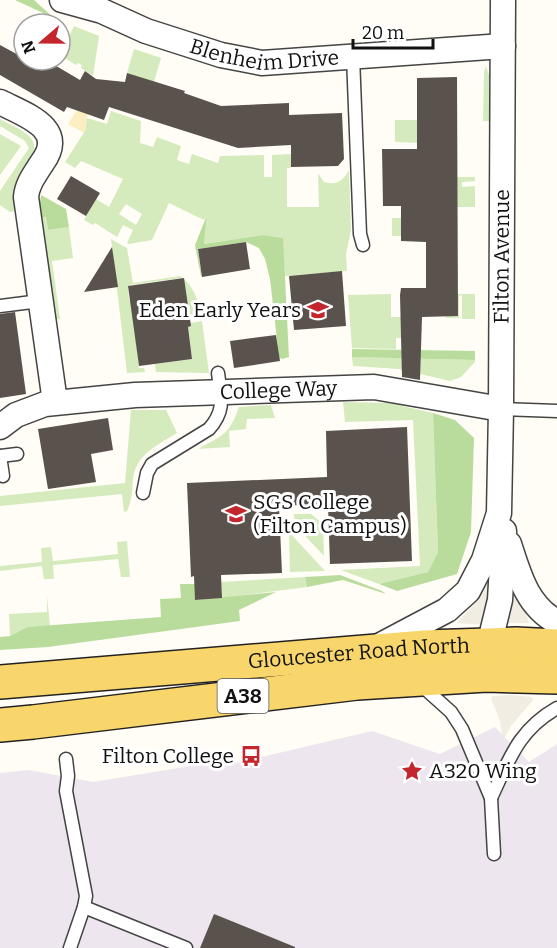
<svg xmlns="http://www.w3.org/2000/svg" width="557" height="948" font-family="Bitter,serif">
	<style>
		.industrial { fill: #eee6ef }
		.green { fill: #d5ebbd; fill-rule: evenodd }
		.forest { fill: #b9dc9c }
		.sand { fill: #fbeec1 }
		.plaza { fill: #f1ede2 }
		.building { fill: #5a524d }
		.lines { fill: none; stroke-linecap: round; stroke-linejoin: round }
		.service-casing { stroke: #444; stroke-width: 15 }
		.minor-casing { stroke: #444; stroke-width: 27 }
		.primary-casing { stroke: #222; stroke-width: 36 }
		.service { stroke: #fff; stroke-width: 12 }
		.minor { stroke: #fff; stroke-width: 24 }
		.primary { stroke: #f9d66b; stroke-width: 33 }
		.labels { text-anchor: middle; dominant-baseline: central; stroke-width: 6; stroke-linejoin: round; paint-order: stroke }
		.shield { fill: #fff; stroke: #585858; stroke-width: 1.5 }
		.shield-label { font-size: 20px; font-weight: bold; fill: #111 }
		.street-label { font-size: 21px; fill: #111; stroke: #fff }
		.poi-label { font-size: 21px; fill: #111; stroke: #fff; text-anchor: end }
	</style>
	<rect width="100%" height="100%" fill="#fffdf5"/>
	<polygon class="industrial" points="495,727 529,762 557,744 557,948 0,948 0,773 29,770 93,782 196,765 236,763 372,731 440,754"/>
	<g class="green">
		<polygon points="74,26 99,36 93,76 81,68 82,65 78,63 76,65 60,55"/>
		<polygon points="134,49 161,58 154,82 127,73"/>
		<polygon points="486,66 489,75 489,121 483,121 484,72"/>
		<path d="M111 111 141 121 140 143 153 147 157 137 181 146 177 160 189 164 192 154 218 163 220 156 264 155V177H272V155L291 154V168H287V207H319L318 173 324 182C336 186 343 181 349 170L351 230 346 254 347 271 285 276 282 238 263 235 204 244 207 215 204 220 169 203 152 240 129 244 127 243 133 230 123 225 117 237 95 223 93 225 84 220 96 199 109 207 123 179 81 161 75 168 65 162 85 131 87 118 107 124ZM126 204 142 214 136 225 119 214Z"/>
		<path d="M0 119C9 124 21 129 29 136 44 151 22 169 16 183 12 191 14 202 15 211L10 212 0 205V191L29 148 25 141 0 126Z"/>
		<polygon points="395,120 423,120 422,143 395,142"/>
		<polygon points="0,134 21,146 0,175"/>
		<polygon points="457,177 475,177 475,181 462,182 462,187 475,186 475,207 457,207"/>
		<polygon points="46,217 48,230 69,227 73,258 52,261 60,319 53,320 38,218"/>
		<polygon points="392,218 419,218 420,236 392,236"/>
		<path d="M111 239 127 248 133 283 180 276C194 286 198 299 200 315L189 317 186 313 181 278 130 285V288H128L129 300H132L139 368H144L145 372 127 373Z"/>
		<polygon points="391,294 391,317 413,317 421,338 396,338 396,349 352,348 348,295"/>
		<polygon points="458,294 475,294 475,319 462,319 462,295 459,296 459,318 445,318"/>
		<polygon points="202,321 209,373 156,372 155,364 192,359 188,327 190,323"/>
		<polygon points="352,357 475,360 475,362 461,377 450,381 399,369 353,366"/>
		<polygon points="343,402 389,403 433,413 438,552 428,572 379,584 341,570 420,566 413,420 345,422"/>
		<path d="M271 405 275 418 247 419 246 429 229 431 230 447 198 449C223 435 229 435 239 407Z"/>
		<path d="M131 410H166L177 433C158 445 136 454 133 479 132 491 132 501 127 511L124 512 122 494 0 506V496L125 483Z"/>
		<polygon points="294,514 311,514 323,524 324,556 295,525"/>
		<polygon points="289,532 325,571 290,572"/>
		<polygon points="127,541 130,577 121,577 118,559 53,565 54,579 44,579 42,566 0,571 0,566 42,562 41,548 51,547 53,561 118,554 117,542"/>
		<polygon points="305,577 307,587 222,598 221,582"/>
		<polygon points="47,596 50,626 27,627 10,636 9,614 47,612"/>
	</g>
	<g class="forest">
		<polygon points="15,0 34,0 54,18"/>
		<polygon points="41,195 66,209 69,227 48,230 46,217 38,218"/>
		<polygon points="207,215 204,244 263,235 283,238 289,357 282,359 279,357 270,279 265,259 259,248 246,242 198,249 202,277 201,276 195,245"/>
		<polygon points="352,349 475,351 475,360 352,357"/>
		<polygon points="433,413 455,420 474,438 471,532 457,574 397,591 379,584 428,572 438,552"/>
		<polygon points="340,575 382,591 386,594 343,580 307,587 305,577"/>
		<polygon points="180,584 195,584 196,600 276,592 239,610 240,621 48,647 0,650 0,637 10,636 27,627 161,617 160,599 181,598"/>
	</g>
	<polygon class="sand" points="92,87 85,131 84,133 68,124"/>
	<g class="plaza">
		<polygon points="497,557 485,625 457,623 475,603"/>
		<polygon points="516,586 522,601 529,623 505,623"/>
		<polygon points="512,695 532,697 533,700 511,726 505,737 502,736 500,721 491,698 493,696"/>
	</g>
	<g class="building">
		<polygon points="0,45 24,58 24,60 46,60 80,80 85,71 96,79 125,82 127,73 185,91 184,93 221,106 289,103 289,115 342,113 344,159 338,166 291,167 291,145 238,148 109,107 104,120 67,107 64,112 0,75"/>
		<polygon points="457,77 458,316 422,317 420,380 402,377 400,295 401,288 426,288 426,242 401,241 401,206 383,206 382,149 417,149 417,78"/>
		<polygon points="71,176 100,193 86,216 57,199"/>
		<polygon points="246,242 250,269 202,277 198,249"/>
		<polygon points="112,247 118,287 84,292"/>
		<polygon points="342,271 346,326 294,330 289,276"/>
		<polygon points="184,278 191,326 188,327 192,359 139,366 128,286"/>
		<polygon points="15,312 26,394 0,398 0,314"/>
		<polygon points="276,335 280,361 234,368 230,341"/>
		<polygon points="108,418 113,450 91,454 96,482 48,489 38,429"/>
		<polygon points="407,427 412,561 330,564 328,504 279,506 282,573 221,575 222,598 195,600 194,576 191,577 187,483 327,477 326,431"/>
		<polygon points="214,914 295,947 295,948 200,948"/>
	</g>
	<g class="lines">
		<defs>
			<g id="service">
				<polyline points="353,57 360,234 363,245"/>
				<polyline points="0,306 40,301"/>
				<polyline points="501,409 557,411"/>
				<polyline points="0,456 3,476"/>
				<polyline points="0,456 17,454"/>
				<path d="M143 493 147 473 152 464 209 429C226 410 221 397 218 373"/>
				<polyline points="422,686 451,712 462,729 491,798 494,854"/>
				<polyline points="66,759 68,776 66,791 86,896 84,907 70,948"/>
				<path d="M491 798C509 760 518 730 557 708"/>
				<polyline points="84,907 186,948"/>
			</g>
			<g id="minor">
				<path id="s1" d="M62 0 102 11 146 31 221 55 262 63 503 46"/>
				<path d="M0 102C25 115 68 128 42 163 35 174 27 184 26 197L55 402"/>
				<path id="s2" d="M0 427 16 415 45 404 135 395 374 387 501 409"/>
				<path d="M509 544C519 575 527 606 557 622"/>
				<path id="s3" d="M379 646 447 610 468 591 484 560 499 513 501 409 503 0"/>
				<polyline points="488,661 489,645 500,600 504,531"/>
			</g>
			<g id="primary">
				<path id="s4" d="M0 682 425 647 516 644 557 646"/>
				<polyline points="0,725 33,722 357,683 486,675 557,677"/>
			</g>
		</defs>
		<use href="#service" class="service-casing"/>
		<use href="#minor" class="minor-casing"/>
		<use href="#primary" class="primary-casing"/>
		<use href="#service" class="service"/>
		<use href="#minor" class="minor"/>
		<use href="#primary" class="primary"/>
	</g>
	<defs>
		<symbol id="school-bare" viewBox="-9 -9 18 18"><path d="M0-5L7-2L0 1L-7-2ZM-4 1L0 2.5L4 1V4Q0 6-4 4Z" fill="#c4262e" stroke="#fff" stroke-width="2.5" paint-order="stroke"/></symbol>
		<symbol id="university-bare" viewBox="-9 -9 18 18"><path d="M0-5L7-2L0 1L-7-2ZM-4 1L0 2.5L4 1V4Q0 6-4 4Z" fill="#c4262e" stroke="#fff" stroke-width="2.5" paint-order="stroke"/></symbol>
		<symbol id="bus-bare" viewBox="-9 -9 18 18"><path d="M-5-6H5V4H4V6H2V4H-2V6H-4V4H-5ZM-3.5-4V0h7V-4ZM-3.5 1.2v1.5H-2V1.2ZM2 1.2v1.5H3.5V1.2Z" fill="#c4262e" stroke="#fff" stroke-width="2.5" paint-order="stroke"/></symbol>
		<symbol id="sight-bare" viewBox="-9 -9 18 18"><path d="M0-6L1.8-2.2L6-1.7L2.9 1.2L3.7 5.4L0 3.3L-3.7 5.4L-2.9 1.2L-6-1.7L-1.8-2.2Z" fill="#c4262e" stroke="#fff" stroke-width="2.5" paint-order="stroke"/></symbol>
	</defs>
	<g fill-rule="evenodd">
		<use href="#school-bare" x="303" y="295" width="30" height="30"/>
		<use href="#university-bare" x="221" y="499" width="30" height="30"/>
		<use href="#bus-bare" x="236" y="741" width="30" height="30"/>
		<use href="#sight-bare" x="397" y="756" width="30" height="30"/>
	</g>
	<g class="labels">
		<rect class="shield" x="217.5" y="679" width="51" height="34" rx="4.5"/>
		<g class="shield-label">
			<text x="243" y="696">A38</text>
		</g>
		<g class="street-label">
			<text stroke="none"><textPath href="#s1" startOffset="212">Blenheim Drive</textPath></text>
			<text stroke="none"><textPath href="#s3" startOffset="446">Filton Avenue</textPath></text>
			<text stroke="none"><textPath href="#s2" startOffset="285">College Way</textPath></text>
			<text stroke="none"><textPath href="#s4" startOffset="360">Gloucester Road North</textPath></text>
		</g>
		<g class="poi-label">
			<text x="301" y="310">Eden Early Years</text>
			<text x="253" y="502" text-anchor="start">SGS College<tspan x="253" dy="24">(Filton Campus)</tspan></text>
			<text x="234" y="756">Filton College</text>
			<text x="429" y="771" text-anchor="start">A320 Wing</text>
		</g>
	</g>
	<g transform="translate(42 42) rotate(250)"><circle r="28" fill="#ffffff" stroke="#a0a0a0" stroke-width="1.5"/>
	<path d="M0-4.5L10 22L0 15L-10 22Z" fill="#c4262e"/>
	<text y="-9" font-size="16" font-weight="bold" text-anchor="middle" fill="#111111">N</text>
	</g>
	<path d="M353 39v9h80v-9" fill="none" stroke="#111111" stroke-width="3"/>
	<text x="362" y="39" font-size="18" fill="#111111" stroke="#ffffff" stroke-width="4.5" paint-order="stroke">20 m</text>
</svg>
